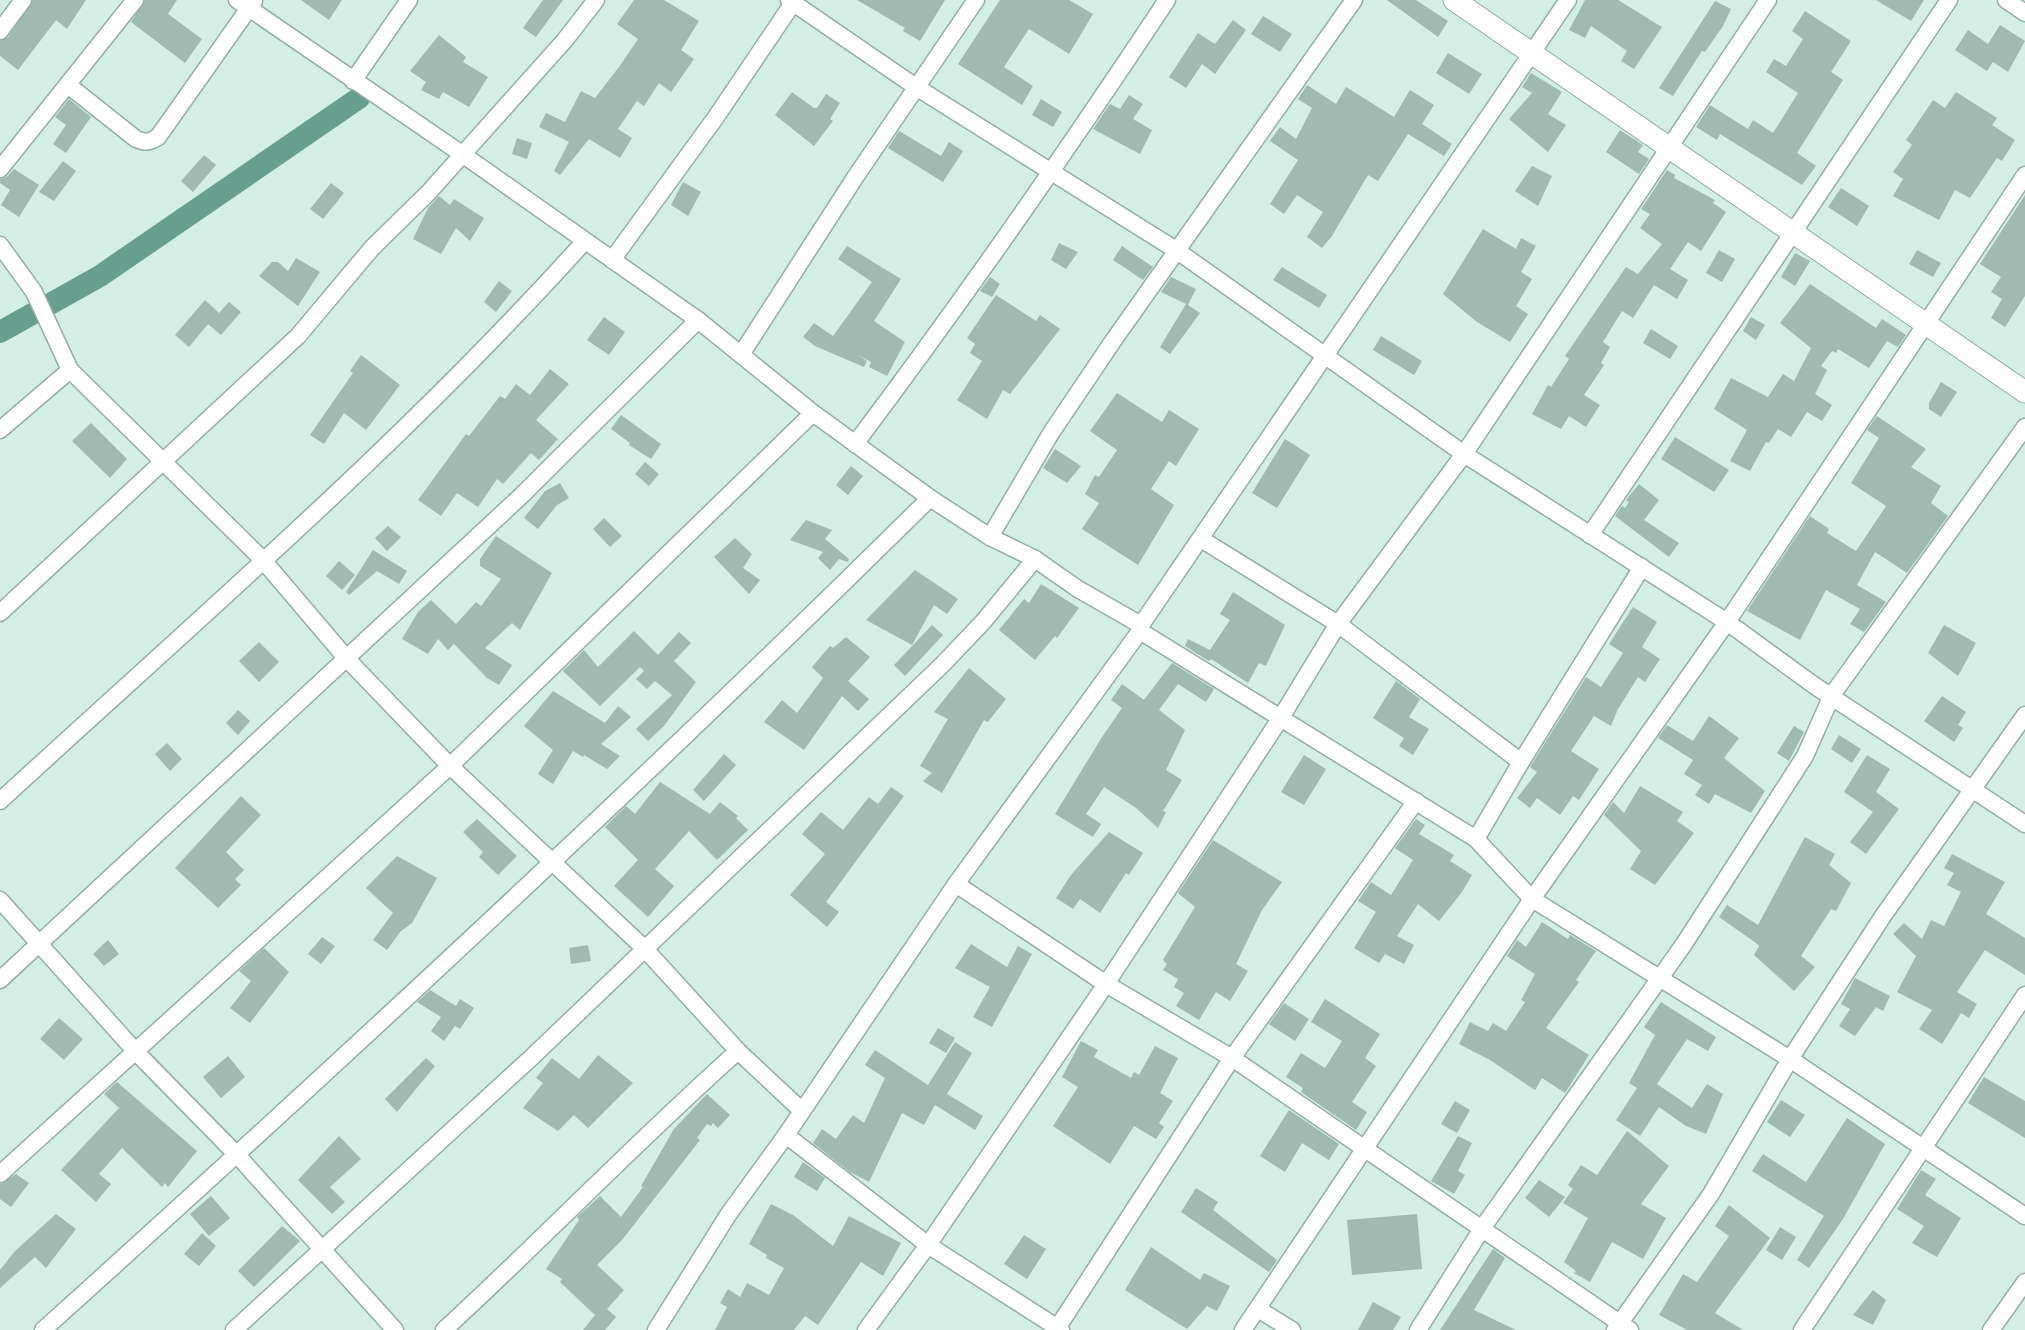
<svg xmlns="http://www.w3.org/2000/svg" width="2025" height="1330" font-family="'Titillium Web',sans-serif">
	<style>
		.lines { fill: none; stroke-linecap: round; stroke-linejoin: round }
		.canal { stroke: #689e8e; stroke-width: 22 }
		.building { fill: #9fbab1 }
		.minor-casing { stroke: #94aea6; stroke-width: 19 }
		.tertiary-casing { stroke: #94aea6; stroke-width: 23 }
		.minor { stroke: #fff; stroke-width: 16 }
		.tertiary { stroke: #fff; stroke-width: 21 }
	</style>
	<rect width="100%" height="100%" fill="#d3eee5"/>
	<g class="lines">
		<polyline class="canal" points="0,332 100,276 359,98"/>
	</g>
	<g class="building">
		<polygon points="33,0 86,0 67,29 56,20 18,70 0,56 0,41 8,37"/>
		<polygon points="145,0 177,0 168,14 202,39 185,63 131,22"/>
		<polygon points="301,0 342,0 329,20"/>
		<polygon points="543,0 563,0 536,37 523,28"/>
		<polygon points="634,0 664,0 699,21 681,50 694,59 671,92 659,83 644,106 637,101 618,129 632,138 620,158 589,139 560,175 554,171 569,142 539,127 546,113 565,122 581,91 595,98 619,67 638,39 617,24"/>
		<polygon points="857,0 945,0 920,41 903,31 905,28"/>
		<polygon points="1000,0 1069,0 1093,14 1069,54 1029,29 1004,67 1033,86 1022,105 958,64"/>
		<polygon points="1387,0 1416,0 1448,21 1438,37"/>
		<polygon points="1585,0 1618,0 1662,27 1634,69 1621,61 1627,51 1591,26 1585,38 1569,30"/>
		<polygon points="1876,0 1924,0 1911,21"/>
		<polygon points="1715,1 1731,9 1723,26 1705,52 1702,51 1673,96 1659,88"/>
		<polygon points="1805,11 1851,41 1831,72 1843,80 1797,153 1816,166 1802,185 1720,134 1717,140 1696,127 1710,105 1748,129 1753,120 1773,133 1798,93 1766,72 1774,59 1786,66 1803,39 1792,31"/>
		<polygon points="1263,16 1292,34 1280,52 1251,34"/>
		<polygon points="1233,20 1246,30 1215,74 1202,64 1186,88 1169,77 1198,33 1215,44"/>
		<polygon points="2000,25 2025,41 2008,72 1993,62 1987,71 1955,50 1968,30 1988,44"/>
		<polygon points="439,35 466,57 463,62 488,77 469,107 443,92 439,99 421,90 426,82 410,71"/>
		<polygon points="1448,53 1482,74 1469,94 1436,73"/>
		<polygon points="1531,73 1562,92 1548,114 1566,125 1548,152 1509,119 1532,93 1522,87"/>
		<polygon points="1307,85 1336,104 1346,87 1394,117 1410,90 1434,105 1422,124 1452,144 1444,156 1408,134 1378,181 1368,175 1332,236 1322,248 1307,237 1323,212 1297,195 1284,214 1270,204 1298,160 1270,141 1280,127 1296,139 1312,108 1298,99"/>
		<polygon points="792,92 814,108 817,108 826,94 840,103 830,119 833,121 814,146 775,115"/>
		<polygon points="1956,92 1997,118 1992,125 2015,140 2002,161 1997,158 1970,198 1955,190 1939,220 1893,196 1903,179 1893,172 1912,145 1906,140 1933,100 1945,108"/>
		<polygon points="1129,95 1143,104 1133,119 1152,130 1140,154 1093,129 1110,104 1120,109"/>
		<polygon points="69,99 91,117 66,153 53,144 66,125 55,117"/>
		<polygon points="1041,99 1062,112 1053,127 1032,115"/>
		<polygon points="1620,130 1643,145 1638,152 1649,159 1639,174 1606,152"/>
		<polygon points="899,131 941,156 949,142 963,151 943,182 888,148"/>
		<polygon points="517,138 532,143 527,159 512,154"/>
		<polygon points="204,155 216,165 193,192 181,181"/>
		<polygon points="63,161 76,171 54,201 39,192"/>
		<polygon points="1532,166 1552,176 1538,206 1515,191"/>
		<polygon points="14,169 39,185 19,217 1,205 10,190 0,183 0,179 8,176"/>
		<polygon points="1667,170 1675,175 1674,178 1715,200 1713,203 1726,212 1701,251 1688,242 1670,269 1688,280 1677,299 1654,285 1633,318 1622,311 1603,342 1610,347 1601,363 1604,365 1584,395 1600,405 1586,427 1569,416 1561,429 1532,414 1548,385 1551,387 1569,359 1565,356 1626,267 1638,274 1662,244 1640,228 1650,214 1641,209"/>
		<polygon points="683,182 701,192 688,216 671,205"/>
		<polygon points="331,183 344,193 323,219 310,209"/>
		<polygon points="1841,188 1869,206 1857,226 1828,207"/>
		<polygon points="2025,195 2025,296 2005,327 1991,318 2002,299 1991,292 2001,277 1980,264"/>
		<polygon points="439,196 450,205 454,199 484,218 470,241 456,228 441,254 413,239 428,208"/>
		<polygon points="1483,229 1516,249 1521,238 1536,246 1521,272 1532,279 1516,306 1528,314 1510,342 1477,322 1443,294"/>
		<polygon points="1059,243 1078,252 1066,269 1051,260"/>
		<polygon points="847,246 901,279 874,321 905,342 887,376 869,367 871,362 858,355 867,361 864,367 815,346 803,337 814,323 833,336 872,282 838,259"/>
		<polygon points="1122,246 1153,267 1143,280 1113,260"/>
		<polygon points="1719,250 1735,259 1722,282 1706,273"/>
		<polygon points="1917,250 1941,263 1933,277 1909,264"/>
		<polygon points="1795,253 1810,261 1795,286 1781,277"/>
		<polygon points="296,258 320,272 298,306 259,276 272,262 278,262 288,271"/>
		<polygon points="1282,267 1327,295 1319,308 1273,280"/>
		<polygon points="990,277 1000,284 992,297 980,291"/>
		<polygon points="1171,277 1196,289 1188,305 1200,313 1170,354 1160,347 1186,304 1161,292"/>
		<polygon points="499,281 512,291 496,312 484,302"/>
		<polygon points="1810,284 1876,328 1882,319 1906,335 1898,347 1887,341 1869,368 1838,349 1836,353 1832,351 1821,366 1827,370 1815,394 1832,405 1822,421 1807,412 1791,437 1778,429 1769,443 1766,442 1750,471 1730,461 1747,430 1714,409 1731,378 1768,397 1783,374 1794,381 1811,348 1780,323"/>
		<polygon points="996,295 1036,321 1040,315 1060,329 1010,394 1003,390 987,419 957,400 982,361 970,353 975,344 967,338"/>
		<polygon points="205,300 219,313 229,302 241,312 221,335 208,324 189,347 175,335"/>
		<polygon points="604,317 625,332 609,355 587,340"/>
		<polygon points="1751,317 1765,325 1756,340 1743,331"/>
		<polygon points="1651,329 1678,346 1670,359 1643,343"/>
		<polygon points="1381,336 1422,361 1414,375 1373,350"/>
		<polygon points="361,355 400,385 366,430 344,413 324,444 310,435 353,373 350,371"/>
		<polygon points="550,369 569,384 536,420 558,439 539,460 531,453 503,484 497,479 478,507 457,493 441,516 418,500 466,434 469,436 500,396 505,399 516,384 530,395"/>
		<polygon points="1941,382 1957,392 1941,417 1929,409 1929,403"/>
		<polygon points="1117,393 1162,422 1169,410 1199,429 1176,466 1169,461 1151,489 1174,505 1138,565 1082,529 1099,503 1085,494 1095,475 1099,477 1117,450 1090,431"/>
		<polygon points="621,415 661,444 651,459 629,445 630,443 611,429"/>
		<polygon points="1877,416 1926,449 1911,467 1941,486 1931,503 1948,516 1907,573 1875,552 1857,585 1886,602 1864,632 1850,624 1860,609 1826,590 1800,640 1747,611 1810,516 1829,529 1827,533 1856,551 1886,506 1851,483 1879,438 1867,430"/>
		<polygon points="91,423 127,459 110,478 72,441"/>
		<polygon points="1675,437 1729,470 1714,492 1661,459"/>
		<polygon points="1285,439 1310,455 1277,508 1252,493"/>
		<polygon points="1055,449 1081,466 1067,483 1043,468"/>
		<polygon points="645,462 659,474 649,486 635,474"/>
		<polygon points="851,466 863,476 848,495 836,485"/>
		<polygon points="560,483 569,498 557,505 538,529 524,518 545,491"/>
		<polygon points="1639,484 1659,500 1644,520 1679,543 1669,557 1615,516 1622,506 1625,508 1629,502 1626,500"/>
		<polygon points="604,518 622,536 610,547 593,529"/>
		<polygon points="806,520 832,530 825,539 849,559 848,562 839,559 830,570 818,558 823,552 790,540"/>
		<polygon points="388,526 401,537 387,551 375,538"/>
		<polygon points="496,536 552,573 520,630 512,623 485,648 512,665 499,685 487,678 454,644 448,650 438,639 428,654 402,639 418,612 431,600 456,624 476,602 481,606 501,579 480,566 480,559"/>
		<polygon points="735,538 752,554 743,568 760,580 749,594 714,557"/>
		<polygon points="373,550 407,571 399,584 377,571 349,595 346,592"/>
		<polygon points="339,561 355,575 342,590 326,576"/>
		<polygon points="915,570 958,599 947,614 934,605 912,645 866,620"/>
		<polygon points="1041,584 1079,608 1057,638 1055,636 1035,660 999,630 1024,599 1029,603"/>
		<polygon points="1233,592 1285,625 1266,666 1259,663 1248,683 1211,659 1209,661 1185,646 1188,639 1210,650 1230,620 1220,614"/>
		<polygon points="1633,607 1657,622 1642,647 1660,659 1645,682 1638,677 1618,709 1611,726 1594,716 1571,751 1599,769 1579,800 1573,796 1560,815 1537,798 1530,808 1517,798 1537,772 1530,767 1586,677 1601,687 1623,653 1609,644"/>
		<polygon points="932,625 943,635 905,676 894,665"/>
		<polygon points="1944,625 1976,643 1958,676 1928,653"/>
		<polygon points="634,631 658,655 679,632 691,643 674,661 696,682 664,726 648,741 636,729 672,695 655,681 647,689 636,679 644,671 640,667 600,706 563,671 584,650 598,667"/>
		<polygon points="846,637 870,657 848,681 869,699 858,711 842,696 804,750 764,722 782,700 797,713 823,678 812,667 830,646 833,648"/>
		<polygon points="259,642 279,662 259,682 239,661"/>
		<polygon points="1172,663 1214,689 1206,702 1178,684 1159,710 1185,730 1166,770 1182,780 1163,811 1166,812 1158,828 1136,808 1104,787 1086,814 1101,824 1093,837 1055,814 1102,737 1122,708 1111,700 1122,684 1144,700"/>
		<polygon points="969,668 1006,699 988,722 984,720 942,793 923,781 932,773 920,766 948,719 934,712"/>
		<polygon points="1396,681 1420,699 1409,717 1429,729 1413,755 1399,746 1404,738 1373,718"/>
		<polygon points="553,691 605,723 618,706 631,717 601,744 620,756 607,769 584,755 583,757 573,751 553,784 538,774 553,750 524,726"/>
		<polygon points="1942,696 1966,712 1958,725 1963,728 1954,742 1924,721"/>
		<polygon points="238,710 250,721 238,735 226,723"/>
		<polygon points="1709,716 1739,738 1724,758 1765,791 1751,813 1715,794 1709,804 1695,795 1702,785 1684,774 1693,760 1658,738 1667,725 1693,741"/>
		<polygon points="1794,726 1804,732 1789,761 1777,753"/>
		<polygon points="1839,735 1861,749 1852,763 1831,749"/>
		<polygon points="167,743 182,759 170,771 155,754"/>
		<polygon points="724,754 736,765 704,801 693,790"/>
		<polygon points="1304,755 1326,769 1304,805 1281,792"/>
		<polygon points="1867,755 1890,769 1876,792 1899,809 1866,854 1850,842 1873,812 1844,792"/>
		<polygon points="660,782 710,814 720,802 738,816 736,818 748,830 717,860 689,831 655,869 674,886 648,917 614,886 638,860 605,827 626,806 635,814"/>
		<polygon points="1640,786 1683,812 1677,821 1694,833 1655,885 1630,869 1641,851 1604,815 1613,802 1624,813"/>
		<polygon points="891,787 904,796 826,902 839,912 827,927 790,895 825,854 802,834 821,812 843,830 869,797 878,804"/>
		<polygon points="241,796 261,815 226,852 244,870 235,879 241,885 218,908 175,868"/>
		<polygon points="477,819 517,856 498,875 479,857 483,852 463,832"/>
		<polygon points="1416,819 1425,825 1419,834 1454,855 1450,861 1472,875 1462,892 1439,921 1418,904 1397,936 1414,945 1404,964 1385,954 1379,963 1354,948 1376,912 1358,901 1371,882 1391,895 1413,860 1395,848"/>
		<polygon points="1109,832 1143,853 1129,875 1126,873 1100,913 1080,899 1073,909 1056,898 1071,875"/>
		<polygon points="1805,837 1835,854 1829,865 1851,883 1836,911 1831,909 1801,956 1815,967 1794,991 1754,955 1759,946 1756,943 1719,917 1727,905 1758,925"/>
		<polygon points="1213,840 1282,882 1262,910 1236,964 1248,971 1230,1001 1216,992 1199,1020 1176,1006 1184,993 1174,987 1178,979 1163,970 1167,964 1163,960 1195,907 1178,893"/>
		<polygon points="1952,854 2005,882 1986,914 2025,938 2025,975 1985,950 1957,992 1977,1004 1969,1018 1961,1013 1942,1044 1919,1029 1932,1010 1897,992 1916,956 1893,934 1904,923 1922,939 1931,920 1944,926 1961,892 1947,885 1954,873 1944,868"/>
		<polygon points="397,856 437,878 412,923 400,932 387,950 373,940 393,913 366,888"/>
		<polygon points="1542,922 1568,939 1570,935 1596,951 1576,980 1579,982 1546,1028 1589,1055 1565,1093 1542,1078 1535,1090 1490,1060 1459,1044 1470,1022 1488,1031 1493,1023 1506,1031 1525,1002 1521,1000 1535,974 1507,956 1517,940 1526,947"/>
		<polygon points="322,937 335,946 321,964 308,954"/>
		<polygon points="108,940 119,954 104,966 93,954"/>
		<polygon points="971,944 1007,967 1018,946 1032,954 992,1027 973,1017 990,987 955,968"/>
		<polygon points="588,945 591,961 571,964 569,948"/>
		<polygon points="264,948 289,972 250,1023 230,1008 251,981 239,971"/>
		<polygon points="1855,978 1890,996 1883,1011 1876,1007 1855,1036 1839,1026 1850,1009 1841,1004"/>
		<polygon points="430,990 456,1006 460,999 474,1008 460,1029 455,1026 444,1041 431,1031 441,1017 417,1002"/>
		<polygon points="1325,999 1380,1034 1365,1058 1376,1066 1352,1102 1367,1112 1356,1130 1301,1092 1303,1088 1286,1077 1301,1053 1325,1068 1342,1041 1311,1022"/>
		<polygon points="1661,1002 1716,1037 1708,1051 1687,1039 1657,1084 1692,1108 1707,1084 1723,1094 1706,1134 1686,1126 1659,1107 1640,1136 1616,1120 1637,1088 1629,1083 1655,1035 1644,1027"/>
		<polygon points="1284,1003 1309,1019 1295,1041 1269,1024"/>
		<polygon points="59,1018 83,1039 64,1060 40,1039"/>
		<polygon points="938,1028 955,1038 946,1053 929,1043"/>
		<polygon points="1081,1041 1098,1050 1094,1057 1131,1078 1134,1072 1139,1075 1155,1046 1178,1058 1160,1093 1173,1101 1159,1123 1164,1127 1156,1139 1134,1126 1110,1164 1053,1126 1078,1087 1062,1077"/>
		<polygon points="955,1042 972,1053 947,1094 983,1116 975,1130 935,1105 924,1125 902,1113 869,1182 850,1172 813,1143 822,1129 836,1139 853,1115 864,1123 885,1078 865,1065 875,1050 928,1085"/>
		<polygon points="598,1055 633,1083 588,1128 574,1115 558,1131 523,1108 543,1083 536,1078 552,1058 579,1079"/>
		<polygon points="228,1056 245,1077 221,1098 203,1077"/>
		<polygon points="426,1058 435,1066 397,1112 385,1099"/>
		<polygon points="1984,1077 2025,1101 2025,1138 1968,1103"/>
		<polygon points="117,1082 197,1151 168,1187 165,1183 162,1187 122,1148 99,1174 111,1184 96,1202 61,1170 119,1108 104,1094"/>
		<polygon points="707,1094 730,1115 718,1128 713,1123 711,1126 707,1124 697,1138 700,1140 622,1240 597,1265 624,1290 607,1309 616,1317 605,1330 583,1330 595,1315 560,1282 562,1279 546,1269 579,1220 577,1217 600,1196 621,1217 643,1187 641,1186 674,1129"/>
		<polygon points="1781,1100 1805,1115 1790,1137 1767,1122"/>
		<polygon points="1455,1101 1470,1110 1457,1133 1441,1124"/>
		<polygon points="1289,1110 1339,1144 1329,1160 1302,1143 1285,1172 1260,1156"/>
		<polygon points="1847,1118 1885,1144 1843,1219 1809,1268 1797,1260 1824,1216 1752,1171 1763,1154 1806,1182"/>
		<polygon points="1627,1131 1669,1166 1641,1204 1666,1218 1643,1259 1612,1242 1590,1282 1574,1273 1576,1271 1564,1262 1588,1218 1563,1203 1573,1189 1568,1185 1581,1165 1597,1175"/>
		<polygon points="339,1136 361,1159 330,1187 345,1202 332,1214 298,1180"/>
		<polygon points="1458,1136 1472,1143 1458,1171 1465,1175 1454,1194 1431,1181"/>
		<polygon points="803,1162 825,1178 817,1191 794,1177"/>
		<polygon points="1921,1170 1936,1179 1925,1195 1961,1218 1937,1257 1912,1243 1924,1226 1897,1209"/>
		<polygon points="16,1174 29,1183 11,1207 0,1199 0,1184"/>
		<polygon points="1539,1180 1565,1197 1549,1217 1525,1198"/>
		<polygon points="1196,1188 1218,1202 1213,1210 1277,1260 1269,1272 1181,1212"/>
		<polygon points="211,1196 230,1218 209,1236 190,1214"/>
		<polygon points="771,1204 793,1215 833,1246 849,1216 901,1243 883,1276 861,1262 818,1325 805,1316 794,1330 715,1330 727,1307 720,1303 728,1289 740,1297 747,1283 769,1295 784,1268 766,1258 767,1255 749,1244"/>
		<polygon points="1729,1205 1770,1238 1715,1313 1743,1330 1687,1330 1659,1315 1683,1274 1697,1282 1729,1236 1715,1226"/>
		<polygon points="56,1214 76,1229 46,1268 35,1257 0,1288 0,1270 15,1251"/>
		<polygon points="1417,1214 1422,1269 1352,1275 1347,1220"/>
		<polygon points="282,1226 300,1241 254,1287 238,1271"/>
		<polygon points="1780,1227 1796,1237 1782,1260 1766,1250"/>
		<polygon points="202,1233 216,1246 199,1266 184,1254"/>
		<polygon points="1024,1235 1046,1249 1027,1279 1004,1264"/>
		<polygon points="1151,1247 1200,1280 1204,1273 1230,1286 1217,1311 1207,1306 1187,1329 1125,1290"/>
		<polygon points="1493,1249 1505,1258 1474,1310 1516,1330 1440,1330"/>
		<polygon points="1873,1290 1886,1300 1873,1325 1853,1315"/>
		<polygon points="1373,1302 1401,1317 1393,1330 1358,1330"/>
	</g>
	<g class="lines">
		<defs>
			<g id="minor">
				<polyline points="237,0 462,154 698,320 813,413 930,498 990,537 1035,559 1078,589 1141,625"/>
				<polyline points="789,0 916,87 1176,250 1464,454 1727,622 1815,686 2025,824"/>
				<polyline points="2006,0 2025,13"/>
				<polyline points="0,31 23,0"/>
				<polyline points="353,81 409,0"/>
				<path d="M68 85 136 139C145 143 150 142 158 137L254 1"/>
				<polyline points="0,169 135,0"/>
				<polyline points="0,245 34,292 70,370 262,559 347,659 450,766 644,948 738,1051 801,1110"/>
				<polyline points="612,260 716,117 795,0"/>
				<polyline points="742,353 856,176 976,0"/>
				<polyline points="0,430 70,370"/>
				<path d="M855 444C964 299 1067 151 1167 0"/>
				<polyline points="1590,535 1949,0"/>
				<polyline points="990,537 1051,433 1113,341 1354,0"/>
				<polyline points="1201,539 1338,624 1521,762"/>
				<polyline points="0,613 298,336 372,248 429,192 565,40 596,0"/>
				<polyline points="1140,631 1476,839 1532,899 1790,1059 2025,1216"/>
				<path d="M0 801C198 619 404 442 584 242"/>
				<polyline points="1476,839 1521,762 1642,567"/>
				<polyline points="956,884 1106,984 1232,1058 1630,1330"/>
				<polyline points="0,900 136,1052 237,1155 395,1330"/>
				<polyline points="0,980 521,496 698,320"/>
				<polyline points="786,1135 928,1245 1061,1330"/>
				<polyline points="0,1174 450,766 813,413"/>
				<polyline points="1258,1309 1292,1330"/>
				<path d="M43 1330C344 1059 642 783 930 498"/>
				<polyline points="234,1330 532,1057 942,665 983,622 1035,559"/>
				<path d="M444 1330C543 1239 637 1141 738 1051"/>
				<polyline points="656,1330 728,1215 786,1135 956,884 1140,631 1141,625 1568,0"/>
				<polyline points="866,1330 928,1245 1106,984 1280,719 1338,624 1464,454 1768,0"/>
				<polyline points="1056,1330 1232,1058 1416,801"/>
				<polyline points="1243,1330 1532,899 1727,622 2025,175"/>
				<polyline points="1418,1330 1483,1227 1684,944 1805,756 1832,695 2025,427"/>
				<polyline points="1615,1330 1711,1194 1790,1059 1883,916 2025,715"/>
				<polyline points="1802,1330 2025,995"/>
				<polyline points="1991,1330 2025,1282"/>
			</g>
			<polyline id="tertiary" points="1454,0 2025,392"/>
		</defs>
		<use href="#minor" class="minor-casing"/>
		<use href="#tertiary" class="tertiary-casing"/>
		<use href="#minor" class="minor"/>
		<use href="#tertiary" class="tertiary"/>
	</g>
</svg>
